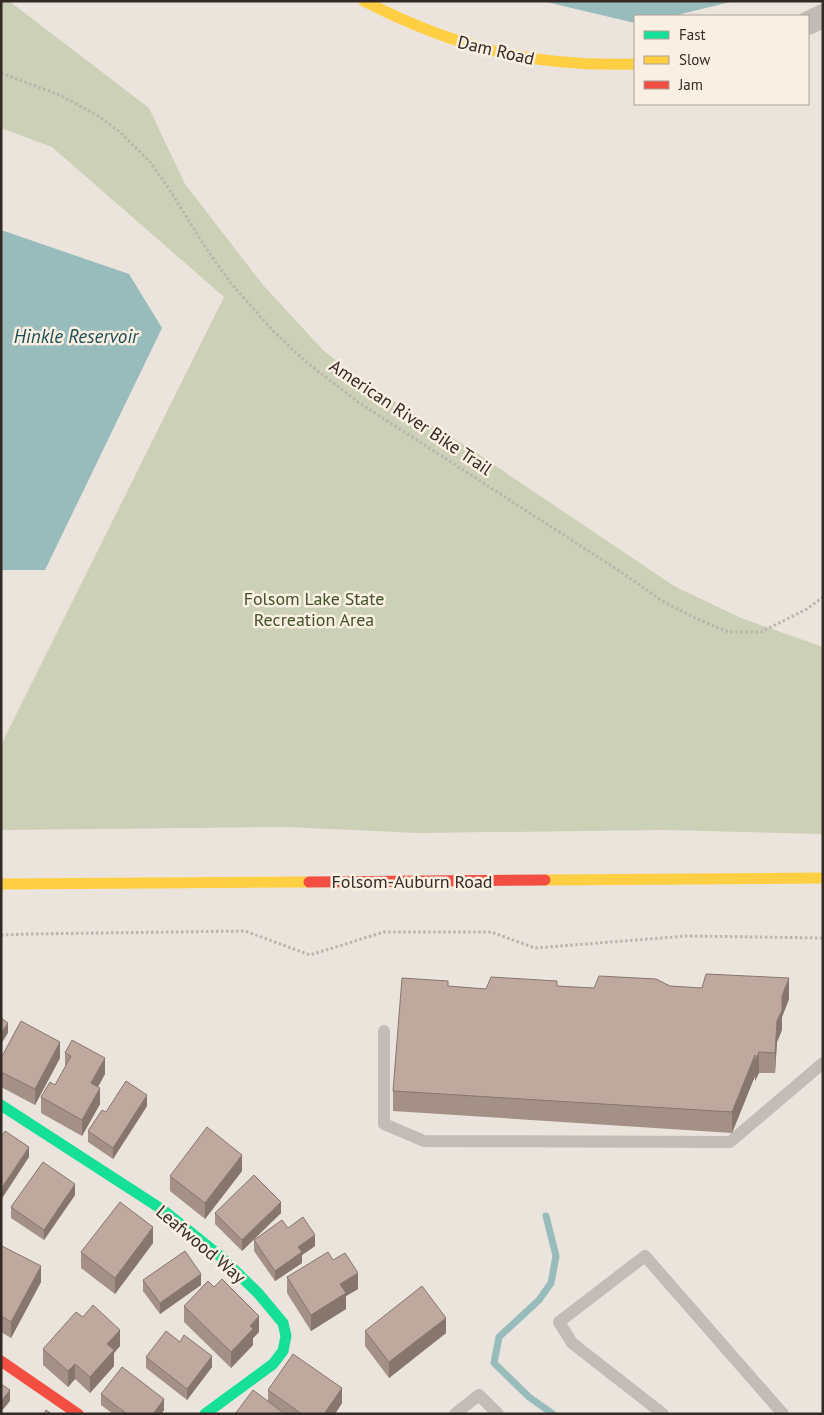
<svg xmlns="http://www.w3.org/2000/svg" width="824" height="1415" font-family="'PT Sans',sans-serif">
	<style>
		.green { fill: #cbd0b6 }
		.water { fill: #98bbbc }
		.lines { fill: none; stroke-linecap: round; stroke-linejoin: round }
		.stream { stroke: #98bbbc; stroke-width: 7 }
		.path { stroke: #bcb5ae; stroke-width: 3; stroke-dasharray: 2.5 2.5; stroke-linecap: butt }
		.lane { stroke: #c3bcb6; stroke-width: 12 }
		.street { stroke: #c3bcb6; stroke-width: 24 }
		.fast { stroke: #16e098; stroke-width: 11 }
		.slow { stroke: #ffcf43; stroke-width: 11 }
		.jam { stroke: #f24e42; stroke-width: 11 }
		.wall { fill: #a49087 }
		.shaded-wall { fill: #86766e }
		.building { fill: #bfa89d; stroke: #86766e }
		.labels { text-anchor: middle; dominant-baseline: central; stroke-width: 5; stroke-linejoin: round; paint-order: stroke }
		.street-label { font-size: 18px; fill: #332a25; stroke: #f9efe2 }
		.park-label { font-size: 18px; fill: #415228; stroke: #f9efe2 }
		.water-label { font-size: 19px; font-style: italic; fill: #1a4f55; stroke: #f9efe2 }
	</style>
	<rect width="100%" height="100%" fill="#ebe4dc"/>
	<polygon class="green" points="1,1 9,1 149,108 185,184 263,285 323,350 363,382 472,450 674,586 741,618 823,647 823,834 663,830 418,833 287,827 1,830 1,745 224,297 52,147 1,128"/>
	<g class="water">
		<polygon points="542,1 734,1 673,16 635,16 635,23"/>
		<polygon points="1,230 129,274 162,328 45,570 1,570"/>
	</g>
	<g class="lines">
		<polyline class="stream" points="546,1216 556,1256 551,1283 539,1300 499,1337 494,1363 529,1397 553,1414"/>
		<g class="path">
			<polyline points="1,73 62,96 98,116 120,132 150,162 166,184 204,245 229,281 273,331 305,361 358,402 621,572 664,602 695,618 728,632 761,632 807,609 823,597"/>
			<polyline points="1,935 30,934 245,931 310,955 384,932 491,932 535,948 687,936 823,938"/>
		</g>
		<g class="lane">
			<polyline points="384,1031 384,1124 424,1141 730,1142 823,1063"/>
			<polyline points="455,1414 479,1395 498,1414"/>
			<polyline points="663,1414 572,1343 559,1322 645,1256 783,1414"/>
		</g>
		<polyline class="street" points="808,23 823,16"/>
		<polyline class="fast" points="1,1105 163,1210 220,1256 258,1293 283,1323 286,1336 283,1351 273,1364 205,1414"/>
		<g class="slow">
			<path d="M364 1C456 48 532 67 635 64"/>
			<polyline points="545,880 823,878"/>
			<polyline points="1,884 309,882"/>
		</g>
		<g class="jam">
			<polyline points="309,882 545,880"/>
			<polyline points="1,1361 78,1414"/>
		</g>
	</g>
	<g class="wall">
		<polygon points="448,986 486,989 557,986 594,988 670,986 789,999 782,1017 782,1030 777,1042 775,1073 759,1073 755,1081 755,1076 732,1133 393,1111 393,1091"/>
		<polygon points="65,1053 105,1074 98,1087 100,1104 82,1136 41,1113 41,1097 55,1085 65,1068"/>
		<polygon points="1,1058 60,1058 35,1105 1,1087"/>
		<polygon points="147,1106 113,1159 88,1142 88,1131 106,1112"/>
		<polygon points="242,1171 205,1219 170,1191 170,1176"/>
		<polygon points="75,1195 44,1240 11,1218 11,1207"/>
		<polygon points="215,1213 281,1213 242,1251 215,1224"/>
		<polygon points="288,1228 315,1246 302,1255 302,1263 275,1281 254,1251 254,1240"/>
		<polygon points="153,1243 115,1294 81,1268 81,1252"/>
		<polygon points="1,1248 41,1282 11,1338 1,1332"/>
		<polygon points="333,1260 358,1289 346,1296 346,1309 311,1331 287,1293 287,1277"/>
		<polygon points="143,1280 201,1285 160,1314 143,1291"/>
		<polygon points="184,1306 259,1332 253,1338 253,1345 231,1368 184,1322"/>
		<polygon points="365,1331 446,1333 389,1378 365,1346"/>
		<polygon points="120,1346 114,1353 114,1366 90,1393 75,1379 68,1387 43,1365 43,1349"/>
		<polygon points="146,1357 212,1367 187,1400 146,1368"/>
		<polygon points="268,1390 342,1403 335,1414 235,1414 268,1401"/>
		<polygon points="101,1394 164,1410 161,1414 113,1414 101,1405"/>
	</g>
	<g class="shaded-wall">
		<polygon points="789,978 789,999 782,1017 782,1030 777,1042 775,1073 775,1053 777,1021 782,996"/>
		<polygon points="8,1023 8,1033 1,1044 1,1033"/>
		<polygon points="60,1042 60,1058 35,1105 35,1089"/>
		<polygon points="759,1052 759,1073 755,1081 755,1061"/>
		<polygon points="755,1055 755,1076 732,1133 732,1112"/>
		<polygon points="105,1058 105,1074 91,1099 91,1083"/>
		<polygon points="100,1088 100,1104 82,1136 82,1120"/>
		<polygon points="147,1095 147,1106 113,1159 113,1148"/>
		<polygon points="29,1147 29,1157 1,1200 1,1189"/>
		<polygon points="242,1155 242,1171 205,1219 205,1203"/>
		<polygon points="75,1184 75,1195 44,1240 44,1230"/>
		<polygon points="281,1202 281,1213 242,1251 242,1240"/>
		<polygon points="153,1227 153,1243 115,1294 115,1278"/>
		<polygon points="315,1235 315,1246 302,1255 302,1263 275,1281 275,1271 298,1247"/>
		<polygon points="41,1266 41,1282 11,1338 11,1322"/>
		<polygon points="358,1273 358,1289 346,1296 346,1309 311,1331 311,1315 340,1284"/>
		<polygon points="201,1274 201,1285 160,1314 160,1303"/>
		<polygon points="259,1316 259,1332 253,1338 253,1345 231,1368 231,1352 250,1326"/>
		<polygon points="446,1318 446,1333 389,1378 389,1362"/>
		<polygon points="120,1330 120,1346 114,1353 114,1366 90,1393 90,1377 107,1344"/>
		<polygon points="212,1356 212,1367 187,1400 187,1389"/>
		<polygon points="75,1364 75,1379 68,1387 68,1371"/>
		<polygon points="342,1388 342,1403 335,1414 324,1414"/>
		<polygon points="10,1390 10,1401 1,1412 1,1401"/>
		<polygon points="164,1399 164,1410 161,1414 153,1414"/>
	</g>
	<g class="building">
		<polygon points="706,974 789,978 782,996 782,1010 777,1021 775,1053 759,1052 755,1061 755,1055 732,1112 393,1091 402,978 448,981 448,986 486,989 491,977 557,981 557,986 594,988 599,976 656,979 670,986 702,988"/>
		<polygon points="1,1018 8,1023 1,1033"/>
		<polygon points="21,1021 60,1042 35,1089 1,1072 1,1058"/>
		<polygon points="72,1040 105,1058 91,1083 100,1088 82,1120 41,1097 50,1082 55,1085 71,1056 65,1053"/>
		<polygon points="126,1081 147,1095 113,1148 88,1131 102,1110 106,1112"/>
		<polygon points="207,1127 242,1155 205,1203 170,1176"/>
		<polygon points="5,1131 29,1147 1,1189 1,1137"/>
		<polygon points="43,1162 75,1184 44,1230 11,1207"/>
		<polygon points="254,1175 281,1202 242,1240 215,1213"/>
		<polygon points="120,1202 153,1227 115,1278 81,1252"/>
		<polygon points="303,1217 315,1235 298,1247 302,1252 275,1271 254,1240 282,1220 288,1228"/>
		<polygon points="2,1246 41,1266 11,1322 1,1316 1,1248"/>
		<polygon points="185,1251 201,1274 160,1303 143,1280"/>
		<polygon points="328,1252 333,1260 345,1253 358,1273 340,1284 346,1293 311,1315 287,1277"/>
		<polygon points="222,1279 259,1316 250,1326 253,1329 231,1352 184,1306 208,1281 214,1287"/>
		<polygon points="422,1286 446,1318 389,1362 365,1331"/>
		<polygon points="93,1305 120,1330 107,1344 114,1350 90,1377 75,1364 68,1371 43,1349 76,1312 83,1317"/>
		<polygon points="166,1331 180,1342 184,1335 212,1356 187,1389 146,1357"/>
		<polygon points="293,1354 342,1388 324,1414 302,1414 268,1390"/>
		<polygon points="122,1367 164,1399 153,1414 127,1414 101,1394"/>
		<polygon points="1,1384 10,1390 1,1401"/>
		<polygon points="253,1390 285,1414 235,1414"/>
		<polygon points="46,1410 52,1414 44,1414"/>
	</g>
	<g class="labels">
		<g class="street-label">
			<text transform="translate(496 50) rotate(13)">Dam Road</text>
			<text transform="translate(411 417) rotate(34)">American River Bike Trail</text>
			<text x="412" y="881">Folsom-Auburn Road</text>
			<text transform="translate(201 1244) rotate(40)">Leafwood Way</text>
		</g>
		<g class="park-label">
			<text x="314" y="598">Folsom Lake State<tspan x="314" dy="21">Recreation Area</tspan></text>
		</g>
		<g class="water-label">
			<text x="76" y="336">Hinkle Reservoir</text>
		</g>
	</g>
	<rect width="824" height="1415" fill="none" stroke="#332a25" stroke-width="5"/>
	<rect x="634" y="15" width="175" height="90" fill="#f9efe2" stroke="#aaa096"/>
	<rect x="644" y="31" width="25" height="8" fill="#16e098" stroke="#aaa096"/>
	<text x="679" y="40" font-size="15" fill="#332a25">Fast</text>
	<rect x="644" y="56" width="25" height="8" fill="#ffcf43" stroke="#aaa096"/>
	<text x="679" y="65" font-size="15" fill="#332a25">Slow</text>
	<rect x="644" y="81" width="25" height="8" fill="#f24e42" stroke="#aaa096"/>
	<text x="679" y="90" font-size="15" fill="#332a25">Jam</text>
</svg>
